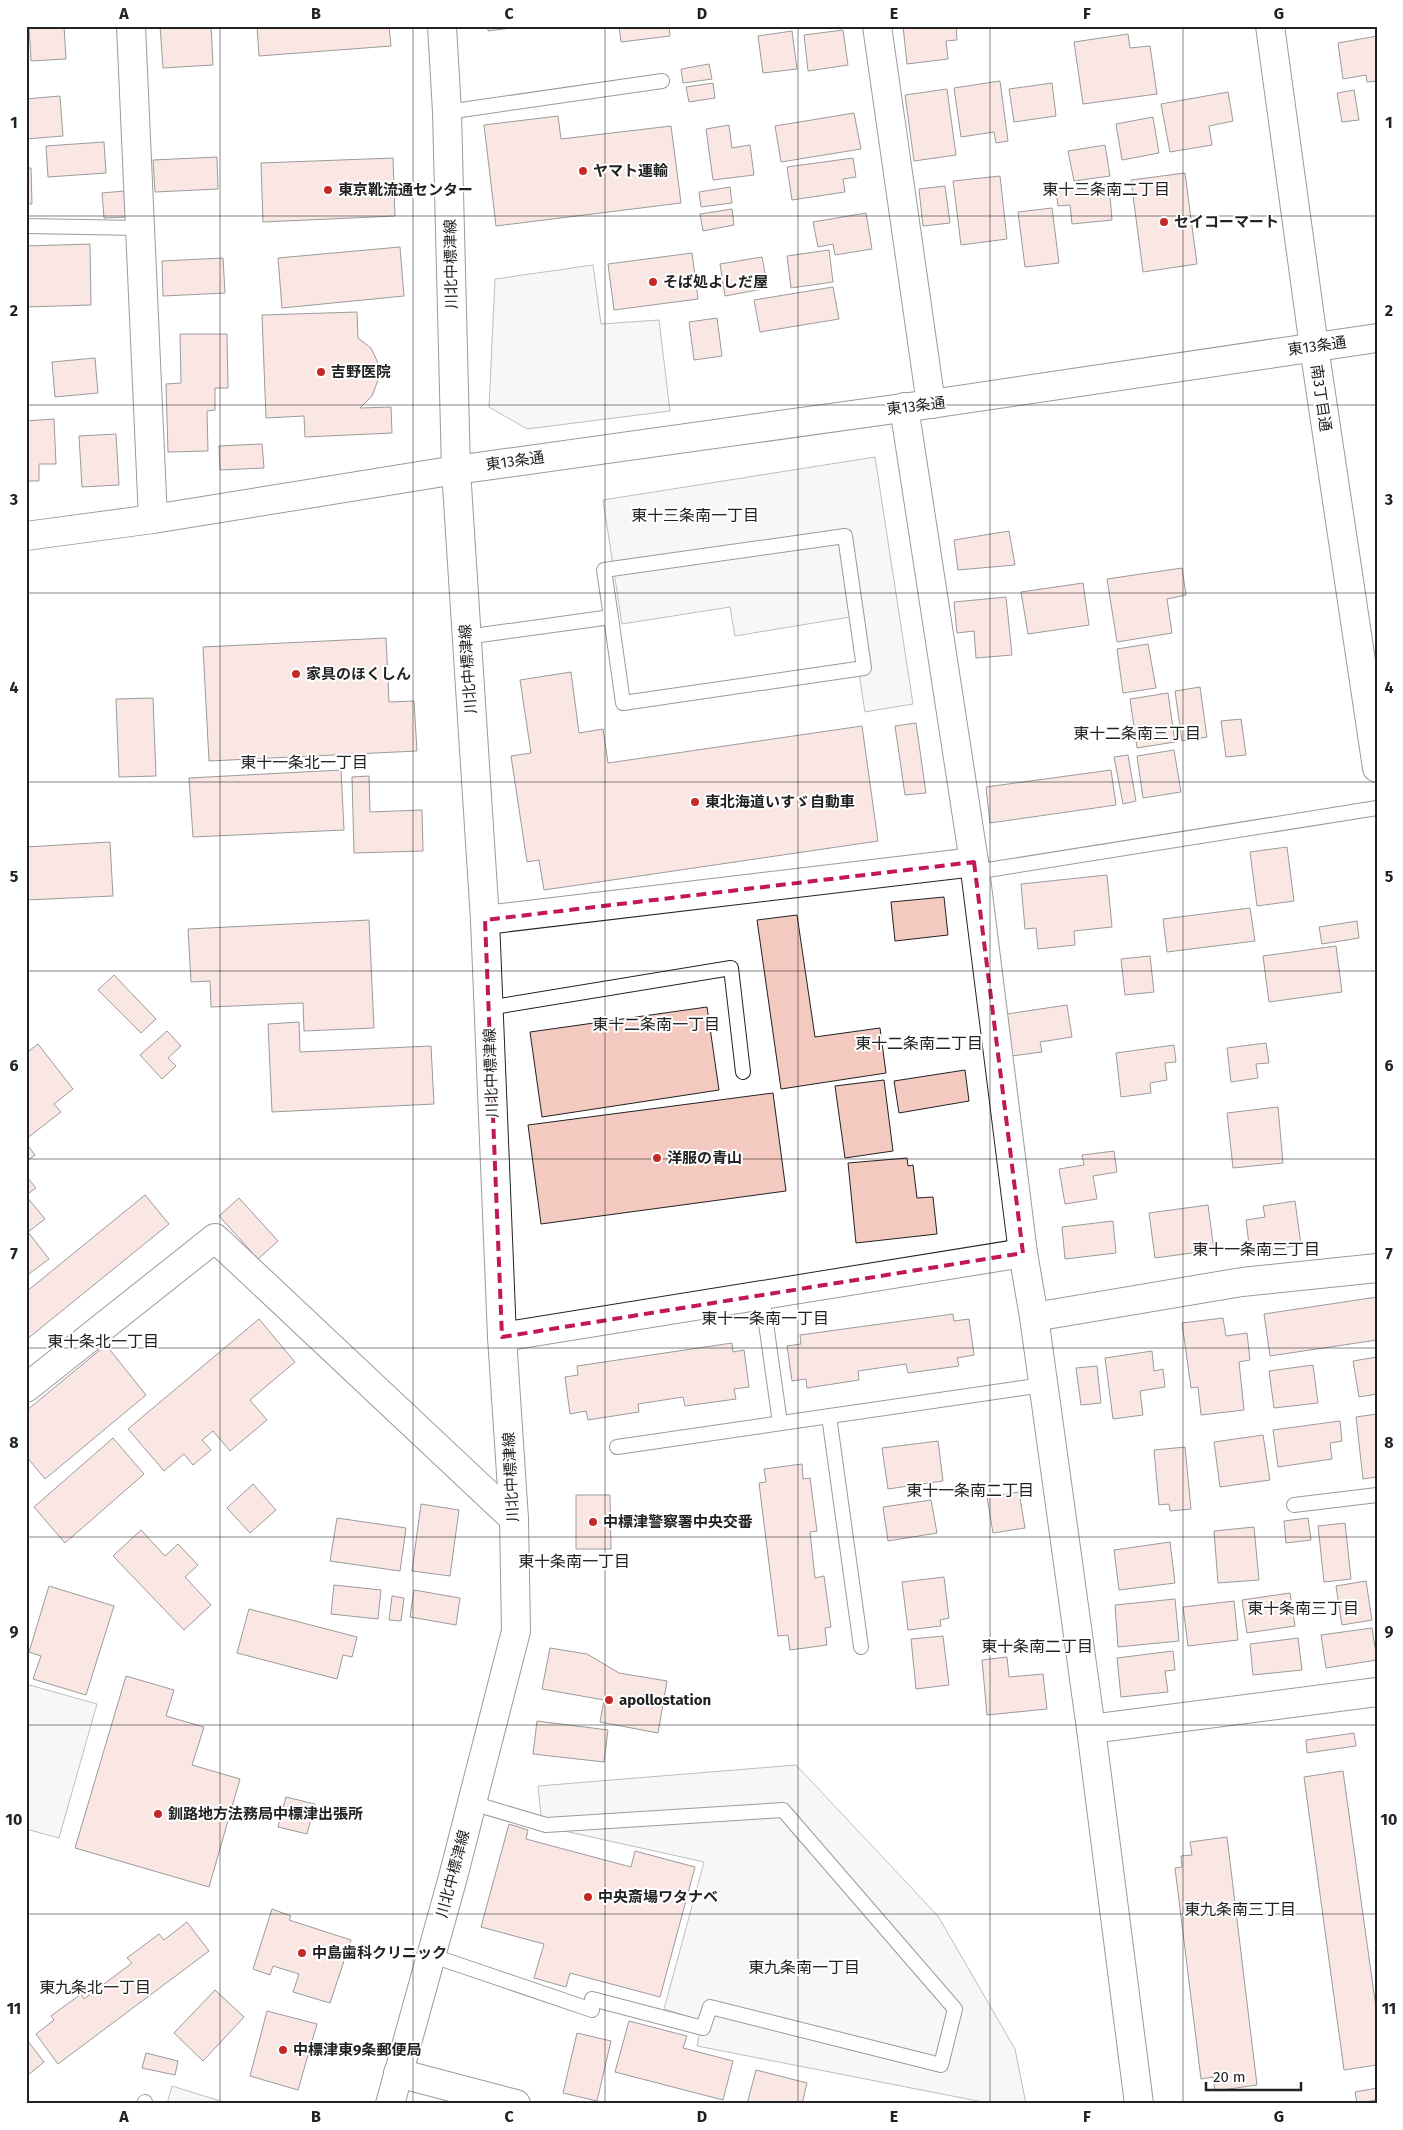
<svg xmlns="http://www.w3.org/2000/svg" width="1403" height="2130" font-family="'Fira Sans','Noto Sans JP',sans-serif">
	<style>
		.parking { fill: #ededed; stroke: #6f6f6f }
		.building { fill: #f3c9c0; stroke: #222 }
		.lines { fill: none; stroke-linecap: round; stroke-linejoin: round }
		.lane-casing { stroke: #222; stroke-width: 16 }
		.street-casing { stroke: #222; stroke-width: 30 }
		.secondary-casing { stroke: #222; stroke-width: 30 }
		.lane { stroke: #fff; stroke-width: 14 }
		.street { stroke: #fff; stroke-width: 28 }
		.secondary { stroke: #fff; stroke-width: 28 }
		.marked { fill: none; stroke: #c2185b; stroke-width: 4; stroke-dasharray: 10 6; stroke-linejoin: round }
		.grid { fill: none; stroke: #222; stroke-width: 1; stroke-opacity: 0.55 }
		.poi-dot { fill: #c62828; stroke: #fff; stroke-width: 2 }
		.labels { text-anchor: middle; dominant-baseline: central; stroke-width: 4; stroke-linejoin: round; paint-order: stroke }
		.poi-label { font-size: 15px; font-weight: bold; fill: #222; stroke: #fff; text-anchor: start }
		.street-label { font-size: 15px; fill: #222; stroke: #fff }
		.neighbourhood-label { font-size: 16px; fill: #222; stroke: #fff }
		.neatline { fill: none; stroke: #222; stroke-width: 2 }
		.grid-label { font-size: 16px; text-anchor: middle; font-weight: bold; fill: #222 }
	</style>
	<rect width="100%" height="100%" fill="#fff"/>
	<g class="parking">
		<polygon points="593,265 601,324 659,320 670,411 527,429 489,407 495,279"/>
		<polygon points="875,457 913,704 865,712 850,617 735,636 730,607 622,624 603,500"/>
		<polygon points="26,1684 97,1704 59,1838 26,1829"/>
		<polygon points="796,1765 938,1916 1015,2049 1026,2104 993,2104 697,2046 702,2021 664,2009 704,1862 542,1826 538,1786"/>
		<polygon points="172,2086 230,2104 167,2104"/>
	</g>
	<g class="building">
		<polygon points="29,26 64,26 66,59 31,61"/>
		<polygon points="160,26 211,26 213,65 163,68"/>
		<polygon points="257,26 389,26 391,46 259,56"/>
		<polygon points="488,26 519,26 519,27 488,31"/>
		<polygon points="619,26 669,26 670,36 621,42"/>
		<polygon points="903,26 956,26 957,40 946,41 948,59 907,64"/>
		<polygon points="843,30 848,65 808,71 804,35"/>
		<polygon points="792,31 797,69 763,73 758,36"/>
		<polygon points="1128,34 1130,48 1150,46 1157,94 1083,104 1074,42"/>
		<polygon points="1377,36 1377,81 1367,82 1366,75 1343,79 1338,43"/>
		<polygon points="709,64 712,79 683,83 681,69"/>
		<polygon points="1000,81 1008,141 996,143 994,132 961,137 954,88"/>
		<polygon points="713,83 715,98 689,102 686,87"/>
		<polygon points="1052,83 1056,116 1014,122 1009,89"/>
		<polygon points="947,89 956,155 914,161 905,95"/>
		<polygon points="1354,90 1359,120 1342,122 1337,93"/>
		<polygon points="1228,92 1233,121 1209,126 1212,145 1170,152 1161,104"/>
		<polygon points="60,96 63,136 26,139 26,99"/>
		<polygon points="854,113 861,149 781,162 775,126"/>
		<polygon points="558,116 561,139 671,126 681,203 496,226 484,125"/>
		<polygon points="1153,117 1159,153 1122,160 1116,124"/>
		<polygon points="729,125 732,148 750,145 754,175 713,180 706,129"/>
		<polygon points="104,142 106,173 48,177 46,146"/>
		<polygon points="1105,145 1110,176 1074,181 1068,151"/>
		<polygon points="217,157 218,189 155,192 153,160"/>
		<polygon points="393,158 395,216 263,222 261,163"/>
		<polygon points="853,158 856,177 843,179 845,192 792,200 787,167"/>
		<polygon points="26,168 31,168 32,204 26,204"/>
		<polygon points="1185,173 1197,264 1143,272 1131,180"/>
		<polygon points="1000,176 1007,239 961,245 953,181"/>
		<polygon points="1109,184 1112,220 1072,224 1070,205 1058,206 1056,189"/>
		<polygon points="945,186 950,223 923,226 919,189"/>
		<polygon points="730,187 732,203 701,207 699,192"/>
		<polygon points="124,191 126,217 104,218 102,193"/>
		<polygon points="1052,208 1059,263 1025,267 1018,212"/>
		<polygon points="732,209 734,225 703,231 700,214"/>
		<polygon points="866,213 872,249 835,255 833,244 818,247 813,222"/>
		<polygon points="90,244 91,305 26,307 26,246"/>
		<polygon points="400,247 404,296 282,308 278,258"/>
		<polygon points="829,250 833,282 791,288 787,256"/>
		<polygon points="692,253 698,299 614,310 608,264"/>
		<polygon points="762,257 768,288 725,296 720,264"/>
		<polygon points="223,258 225,293 163,296 162,261"/>
		<polygon points="833,287 839,319 760,332 754,300"/>
		<polygon points="357,312 358,338 371,348 378,363 378,380 372,396 360,408 391,407 392,433 305,437 304,416 266,418 262,315"/>
		<polygon points="717,318 722,356 694,360 689,322"/>
		<polygon points="180,334 227,334 228,388 215,388 215,410 207,411 208,451 168,452 166,384 181,383"/>
		<polygon points="95,358 98,393 55,397 52,362"/>
		<polygon points="54,419 56,464 39,464 39,481 26,481 26,421"/>
		<polygon points="116,434 119,485 82,487 79,436"/>
		<polygon points="262,444 264,468 220,470 219,446"/>
		<polygon points="1009,531 1015,565 958,570 954,540"/>
		<polygon points="1182,568 1186,595 1167,599 1172,633 1117,642 1107,579"/>
		<polygon points="1083,583 1089,625 1028,634 1021,592"/>
		<polygon points="1006,597 1012,655 976,658 974,631 957,633 954,602"/>
		<polygon points="386,638 389,702 414,701 417,751 209,761 203,647"/>
		<polygon points="1148,644 1156,688 1123,693 1117,649"/>
		<polygon points="571,672 579,733 603,729 608,763 862,726 878,841 544,890 539,860 527,862 511,756 531,753 520,680"/>
		<polygon points="1200,687 1207,737 1182,741 1175,691"/>
		<polygon points="1168,693 1175,742 1137,748 1130,699"/>
		<polygon points="153,698 156,776 119,777 116,699"/>
		<polygon points="1241,719 1246,755 1226,757 1221,721"/>
		<polygon points="916,723 926,793 905,795 895,726"/>
		<polygon points="1174,750 1181,792 1143,798 1137,756"/>
		<polygon points="1128,755 1136,801 1123,804 1114,757"/>
		<polygon points="341,770 344,830 193,837 189,778"/>
		<polygon points="1111,770 1116,805 990,823 986,787"/>
		<polygon points="369,776 370,812 422,810 423,851 354,853 352,777"/>
		<polygon points="110,842 113,896 26,900 26,847"/>
		<polygon points="1287,847 1294,901 1257,906 1250,852"/>
		<polygon points="1107,875 1112,927 1074,931 1075,945 1038,949 1036,928 1025,929 1021,884"/>
		<polygon points="944,897 948,935 895,941 891,902"/>
		<polygon points="1250,908 1255,941 1167,952 1163,919"/>
		<polygon points="797,915 815,1037 880,1028 886,1073 781,1089 757,920"/>
		<polygon points="369,920 374,1028 304,1031 303,1003 211,1007 210,981 191,982 188,929"/>
		<polygon points="1357,921 1359,938 1322,944 1319,927"/>
		<polygon points="1336,946 1342,992 1269,1002 1263,956"/>
		<polygon points="1150,956 1154,992 1125,995 1121,959"/>
		<polygon points="114,975 156,1019 141,1033 98,990"/>
		<polygon points="1067,1005 1072,1037 1040,1042 1042,1052 1012,1056 1007,1014"/>
		<polygon points="707,1007 719,1090 542,1117 530,1032"/>
		<polygon points="299,1022 300,1052 431,1046 434,1104 272,1112 268,1024"/>
		<polygon points="167,1031 181,1046 168,1058 176,1066 162,1079 140,1055"/>
		<polygon points="1266,1043 1269,1063 1256,1064 1258,1078 1231,1082 1227,1048"/>
		<polygon points="38,1044 73,1089 54,1104 61,1112 26,1139 26,1053"/>
		<polygon points="1174,1045 1176,1062 1165,1063 1167,1080 1150,1083 1151,1093 1121,1097 1116,1053"/>
		<polygon points="965,1070 969,1101 899,1113 894,1081"/>
		<polygon points="884,1080 893,1151 845,1158 835,1086"/>
		<polygon points="773,1093 786,1191 541,1224 528,1125"/>
		<polygon points="1278,1107 1283,1163 1233,1168 1227,1113"/>
		<polygon points="26,1143 35,1155 26,1162"/>
		<polygon points="1114,1151 1117,1172 1093,1176 1097,1199 1065,1204 1059,1169 1084,1165 1082,1155"/>
		<polygon points="907,1158 908,1166 913,1165 917,1198 933,1197 937,1234 856,1243 848,1163"/>
		<polygon points="26,1176 36,1188 26,1195"/>
		<polygon points="145,1195 169,1224 26,1340 26,1292"/>
		<polygon points="26,1196 45,1219 28,1232 49,1259 26,1276"/>
		<polygon points="239,1198 278,1241 258,1259 219,1216"/>
		<polygon points="1295,1201 1301,1245 1250,1253 1246,1220 1265,1217 1263,1206"/>
		<polygon points="1208,1205 1214,1250 1155,1258 1149,1213"/>
		<polygon points="1113,1221 1116,1253 1065,1259 1062,1227"/>
		<polygon points="1377,1297 1377,1340 1270,1356 1264,1314"/>
		<polygon points="953,1314 954,1321 969,1319 974,1355 957,1358 959,1366 908,1373 906,1364 858,1371 859,1380 807,1388 806,1379 792,1381 787,1346 801,1344 800,1335"/>
		<polygon points="1223,1318 1226,1336 1247,1333 1250,1360 1239,1362 1244,1410 1201,1415 1198,1387 1191,1388 1182,1323"/>
		<polygon points="259,1319 295,1362 250,1400 267,1420 230,1451 213,1431 202,1440 211,1450 193,1465 184,1454 164,1471 128,1429"/>
		<polygon points="732,1343 733,1352 744,1350 749,1387 734,1389 736,1399 685,1406 683,1397 638,1404 639,1412 588,1420 586,1411 570,1414 565,1377 578,1375 577,1366"/>
		<polygon points="106,1345 146,1395 45,1479 26,1456 26,1411"/>
		<polygon points="1152,1351 1154,1371 1163,1369 1165,1387 1140,1391 1143,1415 1113,1419 1105,1358"/>
		<polygon points="1377,1357 1377,1394 1359,1397 1353,1361"/>
		<polygon points="1313,1365 1318,1403 1274,1408 1269,1371"/>
		<polygon points="1097,1366 1101,1403 1081,1405 1076,1368"/>
		<polygon points="1377,1414 1377,1477 1363,1479 1356,1417"/>
		<polygon points="1340,1421 1342,1441 1330,1443 1332,1459 1278,1467 1273,1430"/>
		<polygon points="1263,1435 1270,1480 1220,1487 1214,1442"/>
		<polygon points="113,1438 144,1474 65,1543 34,1507"/>
		<polygon points="938,1441 943,1481 888,1489 882,1448"/>
		<polygon points="1185,1447 1191,1509 1170,1511 1169,1504 1159,1505 1154,1450"/>
		<polygon points="802,1464 803,1479 810,1478 817,1531 810,1532 815,1578 824,1576 831,1627 825,1628 827,1645 790,1650 788,1635 778,1636 759,1483 766,1482 764,1469"/>
		<polygon points="253,1484 276,1510 250,1533 227,1508"/>
		<polygon points="1019,1492 1025,1528 993,1533 987,1497"/>
		<polygon points="576,1495 610,1495 611,1549 576,1549"/>
		<polygon points="931,1500 937,1533 888,1541 883,1507"/>
		<polygon points="421,1504 459,1510 450,1576 412,1571"/>
		<polygon points="337,1518 406,1528 400,1571 330,1561"/>
		<polygon points="1308,1518 1311,1540 1286,1543 1284,1521"/>
		<polygon points="1345,1523 1351,1579 1324,1582 1318,1526"/>
		<polygon points="1254,1527 1259,1580 1218,1583 1214,1531"/>
		<polygon points="141,1530 165,1556 178,1544 198,1565 185,1577 211,1605 184,1630 113,1556"/>
		<polygon points="1170,1542 1175,1583 1119,1590 1114,1550"/>
		<polygon points="944,1577 949,1618 940,1620 941,1626 908,1630 902,1582"/>
		<polygon points="1366,1581 1372,1620 1342,1625 1336,1586"/>
		<polygon points="334,1585 381,1590 378,1619 331,1614"/>
		<polygon points="49,1586 114,1606 86,1695 33,1679 41,1656 29,1652"/>
		<polygon points="414,1590 460,1598 456,1625 410,1617"/>
		<polygon points="1290,1593 1295,1626 1247,1633 1242,1600"/>
		<polygon points="392,1596 404,1598 401,1621 389,1620"/>
		<polygon points="1175,1599 1179,1641 1118,1647 1115,1605"/>
		<polygon points="1234,1601 1238,1640 1188,1646 1183,1607"/>
		<polygon points="249,1609 357,1637 352,1657 343,1655 337,1679 237,1653"/>
		<polygon points="1372,1628 1377,1660 1326,1668 1321,1635"/>
		<polygon points="943,1636 949,1685 916,1689 911,1639"/>
		<polygon points="1298,1638 1302,1670 1253,1675 1250,1644"/>
		<polygon points="550,1648 587,1654 619,1673 667,1681 658,1733 600,1722 604,1700 542,1689"/>
		<polygon points="1173,1651 1175,1670 1165,1671 1168,1692 1121,1697 1117,1658"/>
		<polygon points="1007,1657 1009,1677 1043,1674 1047,1709 987,1715 982,1660"/>
		<polygon points="126,1676 174,1690 166,1716 204,1727 192,1765 240,1779 209,1887 75,1848"/>
		<polygon points="537,1721 608,1730 604,1762 533,1754"/>
		<polygon points="1354,1733 1356,1746 1307,1753 1306,1740"/>
		<polygon points="1343,1771 1377,2015 1377,2065 1344,2070 1304,1777"/>
		<polygon points="286,1797 315,1804 307,1834 278,1827"/>
		<polygon points="509,1824 528,1830 526,1839 631,1867 635,1851 695,1867 660,1997 570,1973 566,1987 534,1978 544,1944 481,1927"/>
		<polygon points="1227,1837 1257,2085 1215,2091 1213,2077 1201,2079 1175,1868 1182,1867 1181,1856 1192,1855 1190,1842"/>
		<polygon points="272,1909 291,1916 289,1920 351,1940 330,2003 293,1992 299,1974 273,1966 270,1975 253,1969"/>
		<polygon points="187,1922 209,1951 58,2064 36,2034 54,2020 51,2016 81,1994 84,1999 132,1963 127,1958 159,1934 164,1940"/>
		<polygon points="215,1990 244,2017 203,2061 174,2033"/>
		<polygon points="267,2011 317,2024 298,2090 250,2076"/>
		<polygon points="629,2021 687,2036 683,2048 733,2061 723,2100 615,2072"/>
		<polygon points="577,2033 611,2041 597,2101 563,2093"/>
		<polygon points="27,2040 44,2062 28,2075 26,2073"/>
		<polygon points="146,2053 178,2061 175,2075 142,2068"/>
		<polygon points="756,2070 807,2083 802,2104 747,2104"/>
		<polygon points="1377,2088 1377,2100 1357,2103 1355,2092"/>
	</g>
	<g class="lines">
		<defs>
			<g id="lane">
				<polyline points="447,112 662,81"/>
				<polyline points="26,226 141,228"/>
				<polyline points="466,637 611,617 623,703 864,668 845,536 604,570 611,617"/>
				<polyline points="975,872 1377,808"/>
				<polyline points="488,1008 731,968 743,1072"/>
				<polyline points="762,1295 780,1423"/>
				<polyline points="829,1416 861,1647"/>
				<polyline points="617,1447 1043,1385"/>
				<polyline points="1294,1505 1377,1495"/>
				<polyline points="430,1955 592,2010 592,1999 703,2028 710,2007 941,2065 955,2009 783,1810 546,1825 472,1803"/>
				<polyline points="144,2104 145,2102"/>
			</g>
			<g id="street">
				<polyline points="131,26 153,519"/>
				<polyline points="877,26 931,404"/>
				<polyline points="904,407 974,862 1023,1253 1034,1317 1091,1729 1139,2104"/>
				<polyline points="26,536 153,519 456,470 931,404 1377,338"/>
				<polyline points="485,920 974,862"/>
				<polyline points="1034,1317 1242,1282 1377,1268"/>
				<polyline points="502,1337 1023,1253"/>
				<polyline points="26,1388 215,1238 514,1519"/>
				<polyline points="1091,1729 1377,1692"/>
				<polyline points="398,2073 516,2104"/>
			</g>
			<g id="secondary">
				<polyline points="1270,26 1314,347 1377,768"/>
				<polyline points="390,2104 453,1877 516,1631 514,1519 502,1337 485,920 456,470 447,112 442,26"/>
			</g>
		</defs>
		<use href="#lane" class="lane-casing"/>
		<use href="#street" class="street-casing"/>
		<use href="#secondary" class="secondary-casing"/>
		<use href="#lane" class="lane"/>
		<use href="#street" class="street"/>
		<use href="#secondary" class="secondary"/>
	</g>
	<path d="M0 0H1403V2130H0ZM974 862 1023 1253 502 1337 485 920Z" fill="#fff" fill-opacity=".55" fill-rule="evenodd"/>
	<path class="marked" d="M974 862 1023 1253 502 1337 485 920Z"/>
	<path class="grid" d="M220 26V2104M413 26V2104M605 26V2104M798 26V2104M990 26V2104M1183 26V2104M26 216H1377M26 405H1377M26 593H1377M26 782H1377M26 971H1377M26 1159H1377M26 1348H1377M26 1537H1377M26 1725H1377M26 1914H1377"/>
	<g class="poi-dot">
		<circle cx="583" cy="171" r="5"/>
		<circle cx="328" cy="190" r="5"/>
		<circle cx="1164" cy="222" r="5"/>
		<circle cx="653" cy="282" r="5"/>
		<circle cx="321" cy="372" r="5"/>
		<circle cx="296" cy="674" r="5"/>
		<circle cx="695" cy="802" r="5"/>
		<circle cx="657" cy="1158" r="5"/>
		<circle cx="593" cy="1522" r="5"/>
		<circle cx="609" cy="1700" r="5"/>
		<circle cx="158" cy="1814" r="5"/>
		<circle cx="588" cy="1897" r="5"/>
		<circle cx="302" cy="1953" r="5"/>
		<circle cx="283" cy="2050" r="5"/>
	</g>
	<g class="labels">
		<g class="poi-label">
			<text x="593" y="171">ヤマト運輸</text>
			<text x="338" y="190">東京靴流通センター</text>
			<text x="1174" y="222">セイコーマート</text>
			<text x="663" y="282">そば処よしだ屋</text>
			<text x="331" y="372">吉野医院</text>
			<text x="306" y="674">家具のほくしん</text>
			<text x="705" y="802">東北海道いすゞ自動車</text>
			<text x="667" y="1158">洋服の青山</text>
			<text x="603" y="1522">中標津警察署中央交番</text>
			<text x="619" y="1700">apollostation</text>
			<text x="168" y="1814">釧路地方法務局中標津出張所</text>
			<text x="598" y="1897">中央斎場ワタナベ</text>
			<text x="312" y="1953">中島歯科クリニック</text>
			<text x="293" y="2050">中標津東9条郵便局</text>
		</g>
		<g class="street-label">
			<text transform="translate(451 264) rotate(-91)">川北中標津線</text>
			<text transform="translate(1317 346) rotate(-8)">東13条通</text>
			<text transform="translate(1321 398) rotate(82)">南3丁目通</text>
			<text transform="translate(916 406) rotate(-7)">東13条通</text>
			<text transform="translate(515 461) rotate(-8)">東13条通</text>
			<text transform="translate(468 669) rotate(-94)">川北中標津線</text>
			<text transform="translate(491 1073) rotate(-92)">川北中標津線</text>
			<text transform="translate(511 1477) rotate(-93)">川北中標津線</text>
			<text transform="translate(453 1874) rotate(-75)">川北中標津線</text>
		</g>
		<g class="neighbourhood-label">
			<text x="1106" y="189">東十三条南二丁目</text>
			<text x="695" y="515">東十三条南一丁目</text>
			<text x="1137" y="733">東十二条南三丁目</text>
			<text x="304" y="762">東十一条北一丁目</text>
			<text x="656" y="1024">東十二条南一丁目</text>
			<text x="919" y="1043">東十二条南二丁目</text>
			<text x="1256" y="1249">東十一条南三丁目</text>
			<text x="765" y="1318">東十一条南一丁目</text>
			<text x="103" y="1341">東十条北一丁目</text>
			<text x="970" y="1490">東十一条南二丁目</text>
			<text x="574" y="1561">東十条南一丁目</text>
			<text x="1303" y="1608">東十条南三丁目</text>
			<text x="1037" y="1646">東十条南二丁目</text>
			<text x="1240" y="1909">東九条南三丁目</text>
			<text x="804" y="1967">東九条南一丁目</text>
			<text x="95" y="1987">東九条北一丁目</text>
		</g>
	</g>
	<rect width="1403" height="2130" fill="none" stroke="#ffffff" stroke-width="55"/>
	<path d="M1206 2082v8h95v-8" fill="none" stroke="#222222" stroke-width="2.5"/>
	<text x="1213" y="2082" font-size="15" fill="#222222" stroke="#ffffff" stroke-width="4" paint-order="stroke">20 m</text>
	<rect x="28" y="28" width="1348" height="2074" class="neatline"/>
	<g class="grid-label">
		<text x="124" y="19">A</text>
		<text x="316" y="19">B</text>
		<text x="509" y="19">C</text>
		<text x="702" y="19">D</text>
		<text x="894" y="19">E</text>
		<text x="1087" y="19">F</text>
		<text x="1279" y="19">G</text>
		<text x="14" y="128">1</text>
		<text x="1389" y="128">1</text>
		<text x="14" y="316">2</text>
		<text x="1389" y="316">2</text>
		<text x="14" y="505">3</text>
		<text x="1389" y="505">3</text>
		<text x="14" y="693">4</text>
		<text x="1389" y="693">4</text>
		<text x="14" y="882">5</text>
		<text x="1389" y="882">5</text>
		<text x="14" y="1071">6</text>
		<text x="1389" y="1071">6</text>
		<text x="14" y="1259">7</text>
		<text x="1389" y="1259">7</text>
		<text x="14" y="1448">8</text>
		<text x="1389" y="1448">8</text>
		<text x="14" y="1637">9</text>
		<text x="1389" y="1637">9</text>
		<text x="14" y="1825">10</text>
		<text x="1389" y="1825">10</text>
		<text x="14" y="2014">11</text>
		<text x="1389" y="2014">11</text>
		<text x="124" y="2122">A</text>
		<text x="316" y="2122">B</text>
		<text x="509" y="2122">C</text>
		<text x="702" y="2122">D</text>
		<text x="894" y="2122">E</text>
		<text x="1087" y="2122">F</text>
		<text x="1279" y="2122">G</text>
	</g>
</svg>
